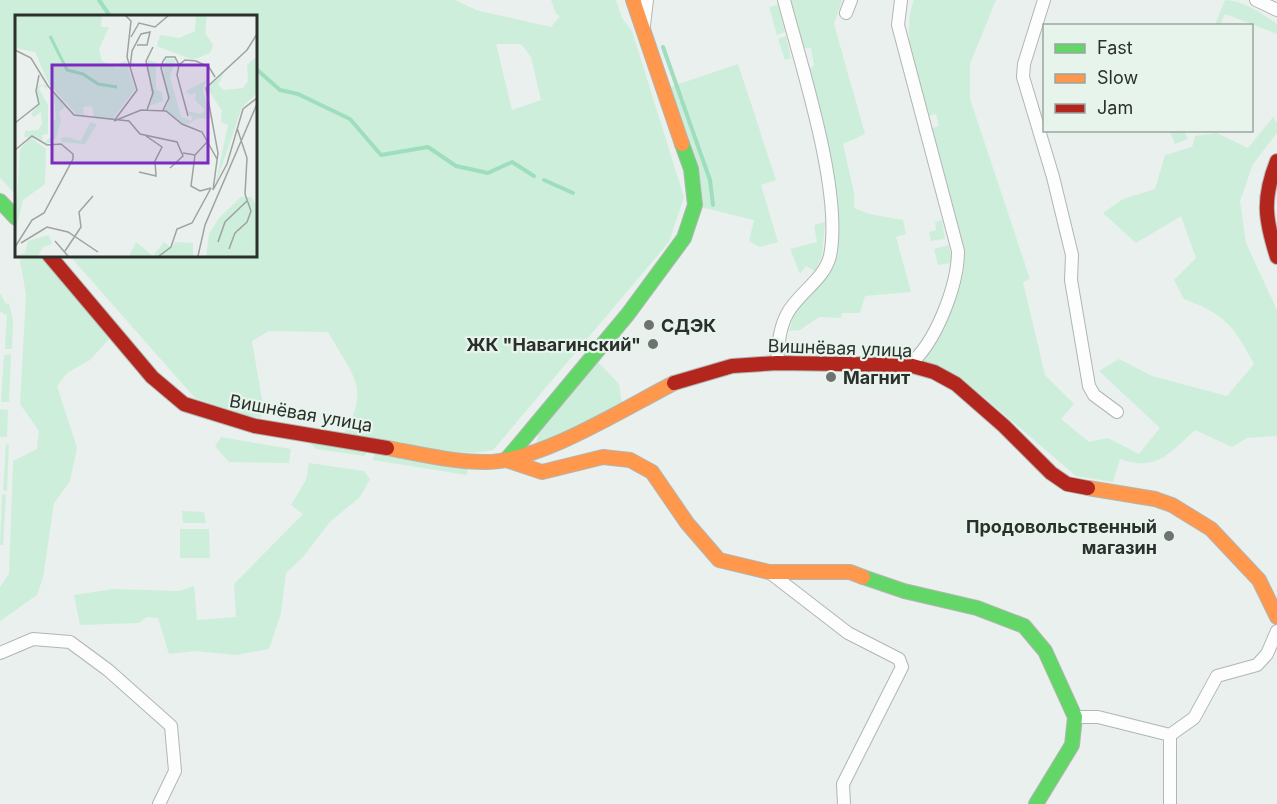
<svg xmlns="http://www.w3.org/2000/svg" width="1277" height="804" font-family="Inter,sans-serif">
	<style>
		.green { fill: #ceeedc; fill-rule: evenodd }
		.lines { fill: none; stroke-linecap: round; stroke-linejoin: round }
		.stream { stroke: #9edebd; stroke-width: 4 }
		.street-casing { stroke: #b1b6b3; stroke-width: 14 }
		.fast-casing { stroke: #b1b6b3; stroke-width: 16 }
		.slow-casing { stroke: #b1b6b3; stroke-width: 16 }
		.jam-casing { stroke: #b1b6b3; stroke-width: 16 }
		.street { stroke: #fcfdfc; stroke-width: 12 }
		.fast { stroke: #63d668; stroke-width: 14 }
		.slow { stroke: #ff974d; stroke-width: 14 }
		.jam { stroke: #b3261e; stroke-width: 14 }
		.poi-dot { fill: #6e7370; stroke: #e6f4ec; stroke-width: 2 }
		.labels { text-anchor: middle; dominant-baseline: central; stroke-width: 4.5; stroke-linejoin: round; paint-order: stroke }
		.poi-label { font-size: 18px; font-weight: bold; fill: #2b302d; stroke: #e6f4ec; text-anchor: start }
		.street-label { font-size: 18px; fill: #2b302d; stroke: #e6f4ec }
		.inset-river { fill: none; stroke: #9edebd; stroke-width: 3 }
		.inset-road { fill: none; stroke: #9ea3a0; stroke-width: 1.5 }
		.view { fill: #7b2cbf; fill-opacity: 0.15; stroke: #7b2cbf; stroke-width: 3 }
		.inset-edge { fill: none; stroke: #2b302d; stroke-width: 3 }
	</style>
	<rect width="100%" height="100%" fill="#eaf0ed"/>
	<g class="green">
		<path d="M0 0H455L476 10 551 27 560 16 556 14 551 0H616L622 18 632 31 684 197 669 242 493 450C448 460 389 438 343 435 372 388 352 375 328 332L269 331 252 341 264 411 261 417H250L195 398 69 255H255V16H16V195L0 178ZM496 44H521L531 57 541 100 512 110Z"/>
		<polygon points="787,0 842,0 834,24 865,134 843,144 854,193 854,208 869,214 903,220 906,234 896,237 911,292 865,296 860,313 842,313 841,318 819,317 800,330 789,331 794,315 817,284 838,228 834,196 805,70 814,66 811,48 801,48"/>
		<path d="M914 0H996L970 64V99L1030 279 1023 282 1045 375 1074 404 1061 419 1089 442 1108 438 1139 454 1160 428 1099 371 1119 359 1152 376 1227 396 1254 364C1233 325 1226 315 1184 299L1174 280 1196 258 1181 216 1136 243 1103 213 1123 199 1155 189 1165 155 1192 147 1195 136 1217 133 1248 148 1273 117 1277 123V133L1253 164 1240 201 1246 243 1277 310V436L1247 438 1232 447 1195 430C1170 453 1157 472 1120 459L1113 482 1076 476 963 379 915 364 951 308 963 274 965 252 929 129 939 126 936 114 926 116C918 80 900 36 914 0Z"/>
		<path d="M1225 0C1242 0 1263 14 1277 24V34L1225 14 1220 25H1215Z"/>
		<polygon points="778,5 785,32 777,35 769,7"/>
		<polygon points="786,36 791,58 785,60 778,39"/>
		<polygon points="738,64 776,180 761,185 778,242 759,247 749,241 754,220 696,206 664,89"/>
		<polygon points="1170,131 1184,131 1188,139 1175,144"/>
		<polygon points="942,220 945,239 931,241 929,232 936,230 935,222"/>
		<polygon points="825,222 822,255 815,271 806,266 800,274 790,249 817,242 814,225"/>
		<polygon points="949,245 952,263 938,265 934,249"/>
		<polygon points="19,255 41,255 109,339 90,360 67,373 57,386 77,448 70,481 54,503 43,578 37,595 0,621 0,587 9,574 13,461 37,449 39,431 20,404 26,295"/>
		<polygon points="0,293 6,304 9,303 13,321 12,349 5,349 7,315 0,312"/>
		<polygon points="11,354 9,402 1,402 4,355"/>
		<polygon points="596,360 619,384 622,404 536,447 539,430"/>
		<polygon points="0,409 8,410 7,437 0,437"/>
		<polygon points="221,437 291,449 289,463 229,462 215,446"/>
		<polygon points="310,443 367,447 365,456 316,449"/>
		<polygon points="6,444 9,445 7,491 3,490"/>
		<polygon points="376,449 468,465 467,475 373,460"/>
		<polygon points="309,463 364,471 370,479 360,497 330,522 303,557 286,573 281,613 269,649 236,655 195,651 169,654 158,618 147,617 139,623 80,625 74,595 113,589 179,591 194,586 197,620 236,617 234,584 303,514 291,505 306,480"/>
		<polygon points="2,494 6,495 3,545 0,545"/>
		<polygon points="182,511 204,512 206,523 183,523"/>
		<polygon points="180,529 209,529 210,558 180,558"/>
	</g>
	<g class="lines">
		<g class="stream">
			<polyline points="99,0 110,16"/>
			<polyline points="663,47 681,98"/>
			<polyline points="255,68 280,90 298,94 350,119 381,155 428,147 456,166 488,173 512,162 534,176"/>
			<polyline points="682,101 710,180 713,205"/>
			<polyline points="544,180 573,193"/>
		</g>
		<defs>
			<g id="street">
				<path d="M901 0 898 25 958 251C958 285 936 343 909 365"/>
				<polyline points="1044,0 1024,64 1023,77 1053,177 1072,255 1071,280 1089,386 1094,395 1117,412"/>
				<polyline points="1256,0 1277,10"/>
				<polyline points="846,13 851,0"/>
				<polyline points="644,25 647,0"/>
				<path d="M777 363C778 347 779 329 787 314 798 293 824 280 830 256 843 192 801 65 784 0"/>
				<polyline points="769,572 848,633 899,659 902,667 843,784 844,804"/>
				<polyline points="0,653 33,639 70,642 108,670 171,726 175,771 159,804"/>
				<polyline points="1075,717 1098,717 1170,735 1194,718 1217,676 1257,665 1267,654 1277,631"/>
				<polyline points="1170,735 1170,804"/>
			</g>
			<g id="fast">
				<polyline points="0,201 16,218"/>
				<polyline points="506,460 628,314 684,238 695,205 691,169 682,144"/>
				<polyline points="863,577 904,591 977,608 1024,626 1045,651 1075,717 1072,745 1036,804"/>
			</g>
			<g id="slow">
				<polyline points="633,0 682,144"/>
				<path d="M387 448C419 454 453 462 486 462 540 462 625 408 674 383"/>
				<polyline points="506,460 542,472 603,457 630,460 652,472 687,523 719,560 769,572 850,572 863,577"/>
				<polyline points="1088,488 1155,499 1172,505 1211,529 1259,580 1277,617"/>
			</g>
			<g id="jam">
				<path d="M1277 161C1262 199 1265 219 1277 257"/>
				<polyline points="49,255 152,377 184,404 255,426 387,448"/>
				<polyline points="674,383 732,366 777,363 909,365 934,372 956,384 1004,426 1051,473 1067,484 1088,488"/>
			</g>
		</defs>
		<use href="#street" class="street-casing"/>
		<use href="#fast" class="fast-casing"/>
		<use href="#slow" class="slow-casing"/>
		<use href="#jam" class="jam-casing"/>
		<use href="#street" class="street"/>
		<use href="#fast" class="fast"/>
		<use href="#slow" class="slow"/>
		<use href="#jam" class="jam"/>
	</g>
	<g class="poi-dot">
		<circle cx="649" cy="325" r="6"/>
		<circle cx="653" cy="344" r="6"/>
		<circle cx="831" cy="377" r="6"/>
		<circle cx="1169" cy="536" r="6"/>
	</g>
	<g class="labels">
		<g class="poi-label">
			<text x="661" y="325">СДЭК</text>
			<text x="641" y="344" text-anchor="end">ЖК "Навагинский"</text>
			<text x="843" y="377">Магнит</text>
			<text x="1157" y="526" text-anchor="end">Продовольственный<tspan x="1157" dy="21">магазин</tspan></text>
		</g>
		<g class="street-label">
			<text transform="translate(840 348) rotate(2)">Вишнёвая улица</text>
			<text transform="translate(301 413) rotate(10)">Вишнёвая улица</text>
		</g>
	</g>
	<g transform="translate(15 15)">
		<rect width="242" height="242" fill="#eaf0ed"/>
		<path d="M0 0H87L86 12H94L84 34 87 46 104 54 105 48 111 46 120 74 97 105 79 103 77 91 68 92 69 100 61 99 34 69 20 37 0 33ZM181 0H192L190 18 198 30 195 38 178 45 142 31 145 20 164 23 180 16ZM135 38 134 45 141 47V75L147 77 148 86 134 91 137 84 132 48ZM241 42V79L227 92 200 171 213 110 206 107 207 96 192 73 209 58 203 70 209 75 228 73 233 66 232 50ZM151 44H161L155 62 166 102 176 106 178 103 171 96 186 99 190 95 180 85 181 77 175 80 171 76 192 65 188 75 196 104 183 103 173 109 168 108 148 95 153 88 148 52ZM24 70H31L33 74 27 70 24 74 33 90V119L27 120 28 125 9 122 10 116 23 115 27 109 26 97 19 102 16 99 25 87 21 78ZM39 78 50 92 44 97 46 105 41 123 32 129 30 127 38 120V104L41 105ZM75 107 82 109 70 129 47 127 46 123 51 122 66 126ZM16 123 31 134 30 169 8 185 0 218 5 134ZM226 182H236L241 189V241H191L194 219 204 203ZM34 220 37 229 28 232 23 241H0L10 238 13 226ZM121 227 138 241 149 227 157 233 160 227 178 228V241H114Z" fill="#ceeedc"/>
		<path class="inset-river" d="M35 21 52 55 68 59 83 69 102 72"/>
		<path class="inset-road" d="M242 19 232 35 191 73 203 138 198 175 212 149 228 94 242 83M116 22 124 8 140 12 154 0M0 35 16 43 33 71 59 100 114 106 125 119 162 127 168 141 155 153M115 53 117 36 126 19 135 17 132 30H122M132 95 138 78 131 46 138 32M148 95 154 83 146 53 148 46 151 42H160L164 50M173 101 162 60 164 50 170 45 181 46 194 52 200 62M99 106 126 95 151 96 167 109 187 117 202 144M99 106 122 75 112 42 116 6 110 0M0 108 24 89 21 76 24 60M0 135 17 121 32 130 46 129 58 139V144L29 198 17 205 0 232M168 138 180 140 193 126M180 140 176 171 185 176 196 173M124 157 141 161 140 146 147 132 131 121M40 226 53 241M203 227 210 207 232 186M6 228 32 212 53 217 83 237M214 234 220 218 232 207 236 196 230 179 232 143 222 113M50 236 66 212 64 197 78 181M144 241 156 232 162 214 177 208 196 173M183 241 190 210 242 89"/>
		<path class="view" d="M37 50H193V148H37Z"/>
		<rect width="242" height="242" class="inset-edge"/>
	</g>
	<rect x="1043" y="24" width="210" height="108" fill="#e6f4ec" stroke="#9ba6a0" stroke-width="1.5"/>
	<rect x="1055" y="44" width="30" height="9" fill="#63d668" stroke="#9ba6a0" stroke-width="1.5"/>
	<text x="1097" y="54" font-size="18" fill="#2b302d">Fast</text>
	<rect x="1055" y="74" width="30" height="9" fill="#ff974d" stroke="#9ba6a0" stroke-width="1.5"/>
	<text x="1097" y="84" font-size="18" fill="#2b302d">Slow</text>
	<rect x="1055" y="104" width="30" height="9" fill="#b3261e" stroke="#9ba6a0" stroke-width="1.5"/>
	<text x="1097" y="114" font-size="18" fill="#2b302d">Jam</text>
</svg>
